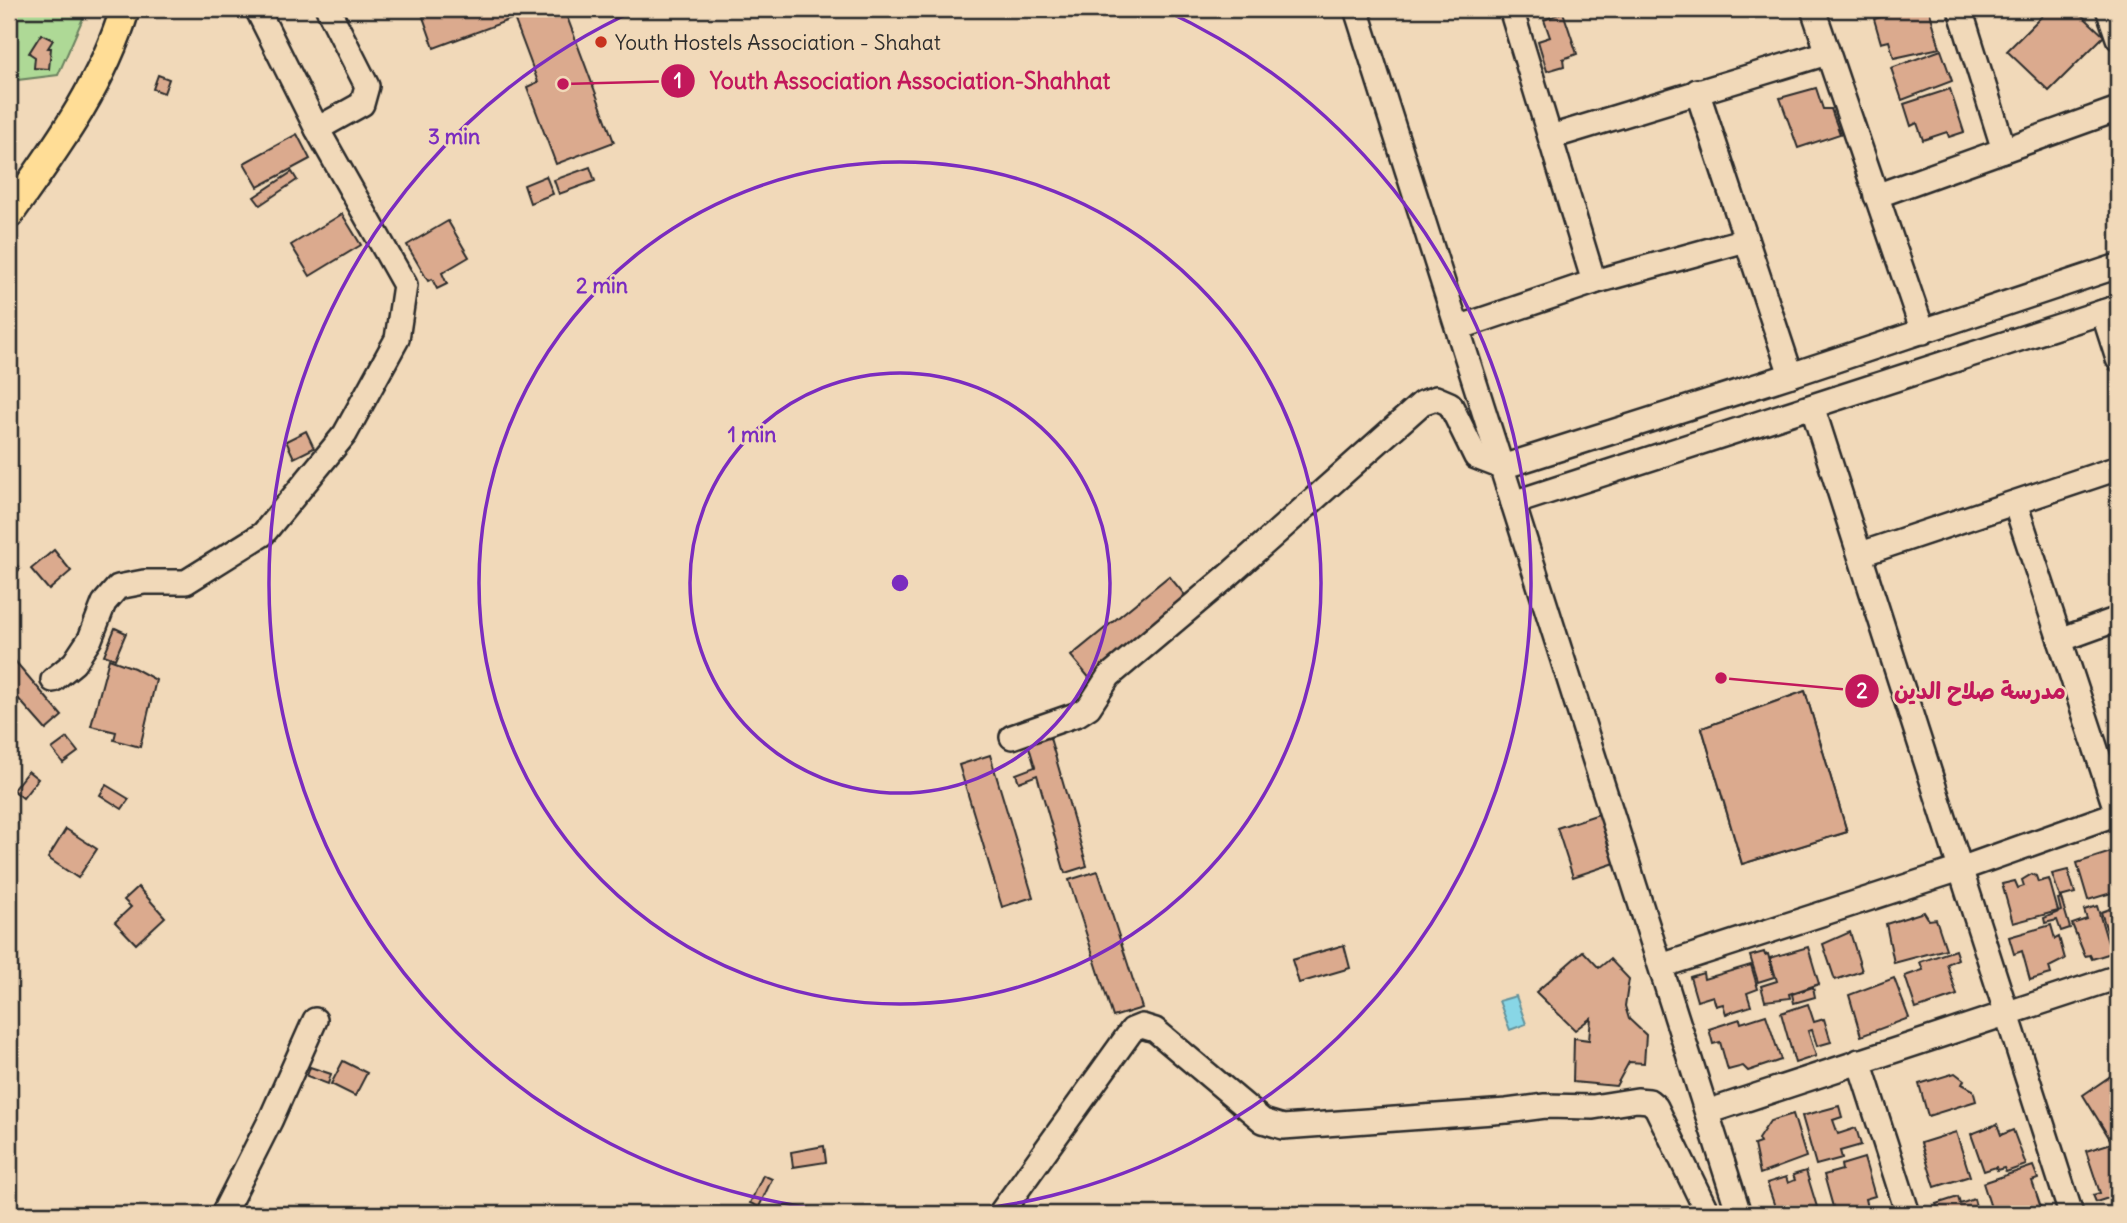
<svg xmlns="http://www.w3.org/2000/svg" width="2127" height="1223" font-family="Delius,'Playpen Sans Arabic',sans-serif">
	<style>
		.green { fill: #aed996; stroke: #6c8260; stroke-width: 2 }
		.water { fill: #88d6e6; stroke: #63929b; stroke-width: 2 }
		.building { fill: #dbaa8e; stroke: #2b2b2b; stroke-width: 2; fill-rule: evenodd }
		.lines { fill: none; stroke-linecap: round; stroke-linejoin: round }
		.minor-casing { stroke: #2b2b2b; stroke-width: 28 }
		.major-casing { stroke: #2b2b2b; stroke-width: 33 }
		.minor { stroke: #f1d9b9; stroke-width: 23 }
		.major { stroke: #ffdd96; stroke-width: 28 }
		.ring { fill: none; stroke: #7b2cbf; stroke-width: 3.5 }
		.poi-dot { fill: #c8321e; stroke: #f1d9b9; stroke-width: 2.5 }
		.labels { text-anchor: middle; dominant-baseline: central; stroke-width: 5; stroke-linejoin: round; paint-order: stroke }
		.poi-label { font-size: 21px; fill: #2b2b2b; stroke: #f1d9b9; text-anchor: start }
		.centre { fill: #7b2cbf; stroke: #f1d9b9; stroke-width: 3.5 }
		.ring-label { font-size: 21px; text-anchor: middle; font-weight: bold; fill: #7b2cbf; stroke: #f1d9b9; stroke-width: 5; stroke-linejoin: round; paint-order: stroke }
		.leader { fill: none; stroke: #c2185b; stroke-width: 2.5 }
		.callout-dot { fill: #c2185b; stroke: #f1d9b9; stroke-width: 2.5 }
		.mark-label { font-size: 21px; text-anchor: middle; font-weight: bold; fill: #fff }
		.callout-label { font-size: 23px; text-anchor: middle; font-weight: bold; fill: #c2185b; stroke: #f1d9b9; stroke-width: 5; stroke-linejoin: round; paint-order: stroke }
	</style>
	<rect width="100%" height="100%" fill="#f1d9b9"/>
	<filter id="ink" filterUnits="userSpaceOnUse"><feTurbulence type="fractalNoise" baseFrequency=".0143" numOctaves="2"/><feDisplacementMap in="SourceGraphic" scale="14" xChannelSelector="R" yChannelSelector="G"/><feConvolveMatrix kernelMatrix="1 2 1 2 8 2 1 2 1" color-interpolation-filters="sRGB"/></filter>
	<g filter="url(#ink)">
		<polygon class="green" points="9,9 87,9 58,75 9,81"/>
		<polygon class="water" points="1516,996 1526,1024 1510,1030 1499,1001"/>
		<g class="building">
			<polygon points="444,9 579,9 566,14 614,142 556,164 527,87 538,82 514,18 434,48 423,17"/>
			<polygon points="1908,9 1929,9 1940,48 1894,58 1889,41 1881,43 1874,19"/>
			<polygon points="2049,9 2075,9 2104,36 2049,91 2007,51"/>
			<polygon points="1563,12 1577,54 1563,59 1564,66 1547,71 1538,41 1550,37 1544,20"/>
			<polygon points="41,34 53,40 48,48 51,48 49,69 34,68 35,57 29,53"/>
			<polygon points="1941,50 1952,81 1902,100 1891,68"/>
			<polygon points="158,75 169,79 164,93 153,89"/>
			<polygon points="1816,88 1823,109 1831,109 1840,134 1798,148 1780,98"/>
			<polygon points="1950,89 1964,132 1949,137 1947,132 1923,140 1917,123 1911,126 1904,104"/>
			<polygon points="297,134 310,159 258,187 244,163"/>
			<polygon points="590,167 595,181 559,194 554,180"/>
			<polygon points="292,172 297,180 260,205 254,197"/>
			<polygon points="546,176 553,194 530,203 524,185"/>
			<polygon points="342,214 361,245 310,276 291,245"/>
			<polygon points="448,221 469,257 442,273 447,284 437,289 432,279 428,281 407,245"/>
			<polygon points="306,431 314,448 294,458 286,441"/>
			<polygon points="54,550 71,571 49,590 31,569"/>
			<polygon points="9,557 20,569 9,580"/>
			<polygon points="1169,576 1189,600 1091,680 1071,656"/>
			<polygon points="115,628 126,633 115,659 104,655"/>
			<polygon points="9,654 62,716 46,730 9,688"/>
			<polygon points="109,659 134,668 156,680 140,747 114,740 116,732 91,726"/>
			<path d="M1805 691 1847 832 1742 864 1702 728ZM1788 718 1805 767 1768 780 1751 730Z"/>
			<polygon points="1805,691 1847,832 1742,864 1702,728"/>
			<polygon points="1048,731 1087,866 1065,873 1037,775 1019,782 1016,774 1035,767 1026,737"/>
			<polygon points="67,738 78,752 63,763 52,749"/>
			<polygon points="990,755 1033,897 1002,907 959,765"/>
			<polygon points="28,771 38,779 23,798 13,790"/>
			<polygon points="106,785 129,799 122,809 100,795"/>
			<polygon points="1599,814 1615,863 1573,877 1557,828"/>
			<polygon points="66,829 97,849 78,878 48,858"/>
			<polygon points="2117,850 2118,891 2088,900 2077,863"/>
			<polygon points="2068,870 2075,893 2060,897 2052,874"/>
			<polygon points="1098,871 1142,1008 1113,1017 1069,880"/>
			<polygon points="2032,874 2036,876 2038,882 2049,879 2058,911 2013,923 2002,884 2015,881 2018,888 2024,886 2022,880"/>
			<polygon points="138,887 165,917 136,944 115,922 131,907 124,900"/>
			<polygon points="2061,898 2070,928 2061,931 2057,920 2045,923 2044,918 2061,911 2058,899"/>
			<polygon points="2097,906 2111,953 2092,959 2090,955 2085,956 2072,924 2087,919 2084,910"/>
			<polygon points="2118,906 2118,941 2111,943 2101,912"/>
			<polygon points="1924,912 1929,920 1936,919 1946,949 1894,963 1886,924"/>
			<polygon points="2051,925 2055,939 2059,937 2065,959 2049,967 2051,974 2030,980 2022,951 2014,954 2009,937"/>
			<polygon points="1850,932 1862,971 1835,980 1823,944"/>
			<polygon points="1344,945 1350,968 1299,983 1292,960"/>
			<polygon points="1808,947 1819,984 1789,994 1790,998 1765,1001 1761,986 1777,981 1770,958"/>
			<polygon points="1955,950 1958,959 1947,964 1957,995 1916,1009 1905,976 1923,970 1920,962"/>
			<polygon points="1583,951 1599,968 1610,959 1629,979 1625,1006 1629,1019 1646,1035 1644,1063 1629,1062 1616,1086 1573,1082 1574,1038 1589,1040 1591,1018 1575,1030 1536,992"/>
			<polygon points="1764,952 1765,955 1768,954 1774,977 1758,982 1750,956"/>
			<polygon points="1751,965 1758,989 1747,993 1751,1006 1726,1014 1723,1004 1716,1006 1713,996 1697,1001 1690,977 1703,973 1704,979"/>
			<polygon points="1894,978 1909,1018 1861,1036 1849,995"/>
			<polygon points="1813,987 1815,997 1794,1003 1792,994"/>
			<polygon points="1808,1004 1814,1022 1824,1019 1831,1042 1817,1046 1812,1030 1808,1031 1816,1056 1795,1063 1781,1013"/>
			<polygon points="1766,1015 1781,1060 1748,1071 1743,1066 1728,1070 1720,1042 1713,1044 1709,1029 1740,1019 1741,1023"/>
			<polygon points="343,1061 367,1073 355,1096 331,1084"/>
			<polygon points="310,1067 331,1074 328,1084 307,1076"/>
			<polygon points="2118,1071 2118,1134 2110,1139 2083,1095"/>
			<polygon points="1955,1073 1964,1080 1962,1084 1973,1090 1976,1101 1928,1116 1919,1084"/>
			<polygon points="1839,1106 1842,1117 1833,1120 1838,1134 1856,1128 1861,1145 1840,1151 1842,1158 1816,1165 1802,1116"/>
			<polygon points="1793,1114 1806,1157 1760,1174 1754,1145 1760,1143 1758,1139 1770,1121"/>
			<polygon points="1997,1124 2001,1135 2013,1130 2026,1165 2006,1172 2004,1168 1997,1170 1996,1167 1984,1171 1971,1134"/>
			<polygon points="1956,1132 1970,1176 1935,1187 1921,1143"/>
			<polygon points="2115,1142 2118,1150 2118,1195 2096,1202 2093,1195 2100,1193 2086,1151"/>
			<polygon points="824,1146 826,1162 793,1167 791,1152"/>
			<polygon points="1864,1158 1875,1196 1865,1199 1868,1212 1835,1214 1824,1175 1842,1170 1841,1165"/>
			<polygon points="2033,1166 2038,1179 2032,1181 2043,1214 1993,1214 1983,1183"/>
			<polygon points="1806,1171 1817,1207 1793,1214 1772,1214 1770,1208 1775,1207 1767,1183 1786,1177 1788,1183 1795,1180 1793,1175"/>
			<polygon points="763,1175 772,1179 759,1207 750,1203"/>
			<polygon points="1958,1197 1960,1204 1974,1199 1978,1214 1940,1214 1936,1204"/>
		</g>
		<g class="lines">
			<defs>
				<g id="minor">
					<polyline points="1356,9 1739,1214"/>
					<polyline points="1511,9 1594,282"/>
					<polyline points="1813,9 1923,332"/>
					<polyline points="1960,9 2004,150"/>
					<polyline points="2108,9 2118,38"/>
					<polyline points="1697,91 1791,375"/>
					<polyline points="317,129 362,104 367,86 328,9"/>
					<polyline points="1551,137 1827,53"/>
					<polyline points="1876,196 2118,109"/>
					<polyline points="2103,312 2118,359"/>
					<polyline points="1458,328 1594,282 1746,240"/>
					<polyline points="1813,409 2071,1214"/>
					<polyline points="1513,503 2118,307"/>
					<polyline points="2015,503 2117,813"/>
					<polyline points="1861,554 2118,468"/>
					<polyline points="2060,640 2118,619"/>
					<polyline points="53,680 74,663 90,639 104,603 118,587 144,582 186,582 263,534 345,434 397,339 405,285 317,129 257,9"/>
					<polyline points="1012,737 1078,714 1089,707 1109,676 1230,574 1422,403 1436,398 1450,404 1476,457 1502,467 1791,375 2118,266"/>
					<polyline points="1661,966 1963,868 2118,813"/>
					<polyline points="1859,1061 1908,1214"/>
					<polyline points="1707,1112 2118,977"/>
					<polyline points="223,1214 270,1121 315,1020"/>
					<polyline points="1000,1214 1132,1030 1142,1026 1155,1030 1263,1121 1283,1127 1507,1111 1545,1106 1593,1107 1637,1100 1649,1101 1656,1107 1708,1214"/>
				</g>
				<path id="major" d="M9 214C55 149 102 86 125 9"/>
			</defs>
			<use href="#minor" class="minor-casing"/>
			<use href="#major" class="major-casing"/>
			<use href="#minor" class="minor"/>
			<use href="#major" class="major"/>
		</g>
	</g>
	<g class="ring">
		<circle cx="900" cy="583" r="210"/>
		<circle cx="900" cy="583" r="421"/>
		<path d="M1162 9A631 631 0 1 1 638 9"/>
	</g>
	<circle class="poi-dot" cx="601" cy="42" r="7"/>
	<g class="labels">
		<g class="poi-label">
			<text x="615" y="42">Youth Hostels Association - Shahat</text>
		</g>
	</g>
	<circle cx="900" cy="583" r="10" class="centre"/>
	<g class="ring-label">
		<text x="454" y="144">3 min</text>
		<text x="602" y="293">2 min</text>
		<text x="752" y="442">1 min</text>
	</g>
	<path class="leader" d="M563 84L678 81M1721 678L1862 691"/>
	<g class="callout-dot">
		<circle cx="563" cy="84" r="7"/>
		<circle cx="1721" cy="678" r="7"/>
		<circle cx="678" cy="81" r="18"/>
		<circle cx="1862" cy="691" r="18"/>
	</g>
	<g class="mark-label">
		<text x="678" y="88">1</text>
		<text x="1862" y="698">2</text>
	</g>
	<g class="callout-label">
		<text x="910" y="89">Youth Association Association-Shahhat</text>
		<text x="1980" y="699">مدرسة صلاح الدين</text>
	</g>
	<rect width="2127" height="1223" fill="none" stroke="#f1d9b9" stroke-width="35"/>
	<rect x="18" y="18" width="2092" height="1188" fill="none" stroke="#2b2b2b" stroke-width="2.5" filter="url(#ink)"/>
</svg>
